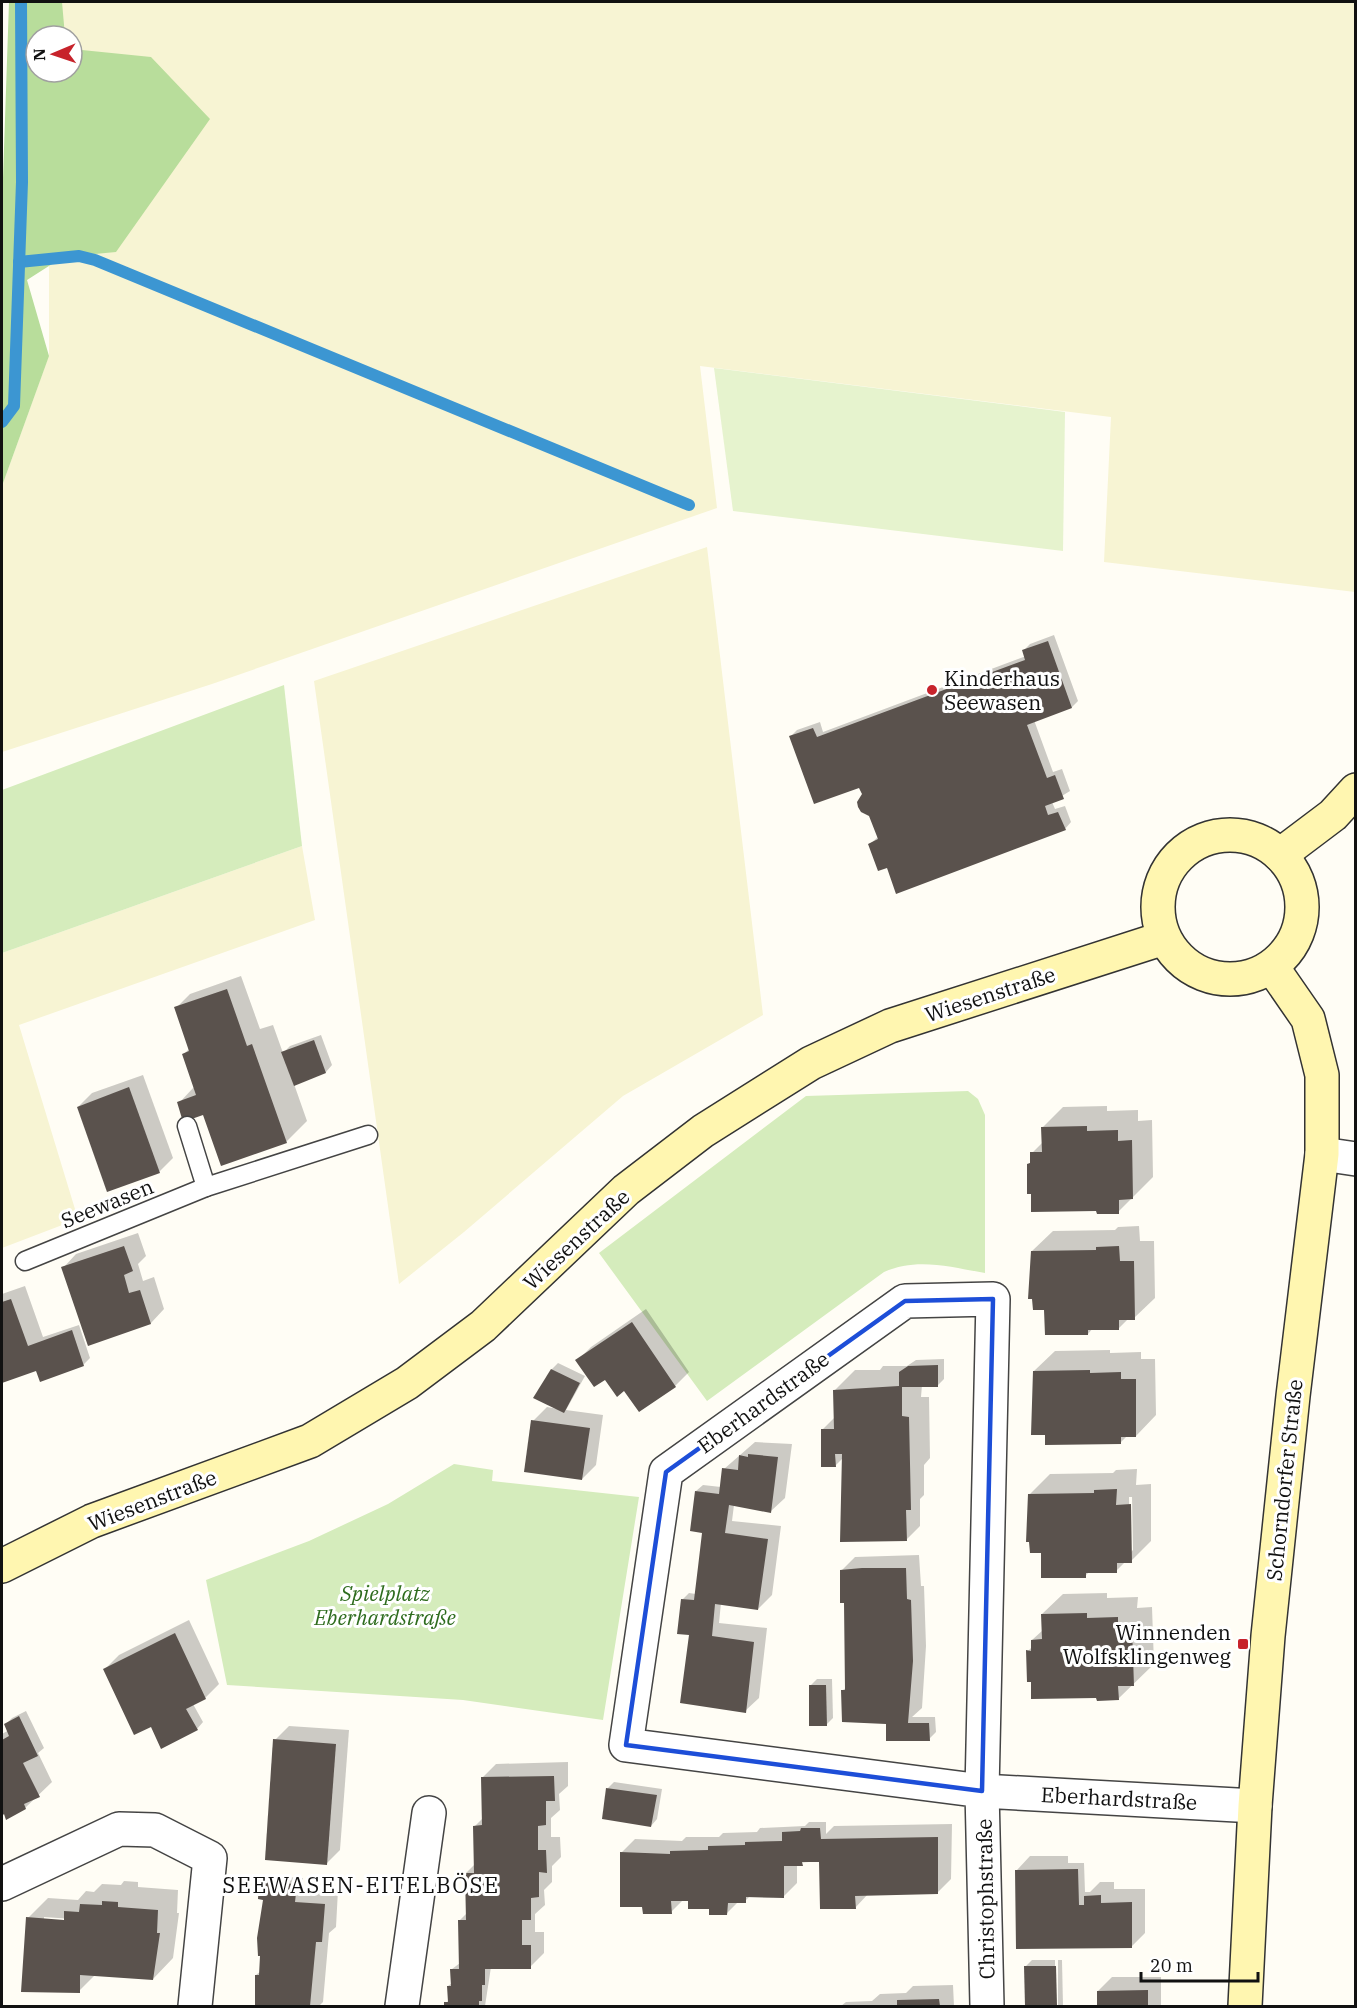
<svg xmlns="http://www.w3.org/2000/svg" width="1357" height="2008" font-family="'IBM Plex Serif',serif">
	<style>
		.farmland { fill: #f7f4d3 }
		.green { fill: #d5ecbc }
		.forest { fill: #b8dd9b }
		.pitch { fill: #e6f3ce }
		.shadow { fill: #0003; fill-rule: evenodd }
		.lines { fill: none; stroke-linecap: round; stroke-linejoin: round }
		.stream { stroke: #3c96d2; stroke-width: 12 }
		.building { fill: #5a524d }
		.lane-casing { stroke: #444; stroke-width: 21 }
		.street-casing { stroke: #444; stroke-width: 36 }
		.secondary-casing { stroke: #333; stroke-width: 36 }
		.lane { stroke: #fff; stroke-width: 18 }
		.street { stroke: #fff; stroke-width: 33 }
		.secondary { stroke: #fff6b0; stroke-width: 33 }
		.marked { fill: none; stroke: #1d4ed8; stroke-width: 4.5; stroke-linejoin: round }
		.poi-dot { fill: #c7232b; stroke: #fff; stroke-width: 2 }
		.labels { text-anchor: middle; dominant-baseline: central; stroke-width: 6; stroke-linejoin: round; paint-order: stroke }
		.poi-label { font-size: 21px; fill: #111; stroke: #fff; text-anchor: start }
		.street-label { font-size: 21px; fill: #111; stroke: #fff }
		.park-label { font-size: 21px; font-style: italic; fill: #2e6c1e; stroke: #fff }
		.neighbourhood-label { font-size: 22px; letter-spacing: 1.5px; fill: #111; stroke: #fff }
	</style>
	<rect width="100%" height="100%" fill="#fffdf5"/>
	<g class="farmland">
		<polygon points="34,2 1355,2 1355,592 1104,562 1111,417 700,366 717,508 212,684 2,752 2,486 49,355 49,223 72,72 72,36 36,36"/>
		<polygon points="707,547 763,1015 623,1096 464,1232 399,1284 314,681"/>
		<polygon points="302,846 315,920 19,1025 78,1219 2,1248 2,953"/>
	</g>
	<g class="green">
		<polygon points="284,685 302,846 2,953 2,790"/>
		<path d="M968 1091 978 1099 985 1115V1273C951 1267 917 1257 884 1272L707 1401 599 1253 806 1096Z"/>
		<polygon points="454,1464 493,1470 492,1481 639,1497 603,1720 463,1700 227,1685 206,1580 309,1541 388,1504"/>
	</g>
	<polygon class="forest" points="9,2 62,2 65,36 36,36 36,72 72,72 72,49 151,57 210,119 116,252 63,257 27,280 49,356 2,486 2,207"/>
	<polygon class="pitch" points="714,368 1065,412 1063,551 733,511"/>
	<g class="shadow">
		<polygon points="1054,635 1078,701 1072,707 1034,720 1053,772 1062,769 1070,791 1052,802 1055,809 1065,806 1071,822 1065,829 888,866 870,844 879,836 860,786 791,736 797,730 820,722 823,732 1026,656 1024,650 1030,644"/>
		<polygon points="241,976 260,1029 273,1025 283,1053 290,1046 321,1035 332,1065 326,1072 294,1084 307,1121 286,1142 179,1103 194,1087 183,1055 190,1048 176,1008 190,994"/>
		<polygon points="143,1075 173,1158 159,1172 78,1107 92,1093"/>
		<polygon points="1107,1106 1107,1111 1138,1110 1138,1121 1152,1120 1153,1177 1118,1212 1098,1209 1029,1164 1032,1161 1032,1153 1043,1142 1043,1127 1063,1107"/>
		<polygon points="1139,1226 1140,1241 1154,1241 1155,1298 1134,1318 1129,1318 1119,1328 1093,1328 1088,1334 1045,1308 1032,1251 1053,1231 1115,1230 1118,1227"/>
		<polygon points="138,1233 146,1256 138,1264 143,1281 154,1277 164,1309 151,1323 89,1344 63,1268 76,1254"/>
		<polygon points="25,1286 43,1337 79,1325 90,1358 83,1365 37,1369 2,1381 2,1294"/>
		<polygon points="646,1309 689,1372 675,1386 640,1410 625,1389 577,1361 591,1347"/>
		<polygon points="1110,1350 1110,1353 1141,1352 1141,1359 1155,1359 1156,1415 1136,1436 1127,1436 1120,1443 1034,1371 1055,1351"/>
		<polygon points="944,1359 944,1379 937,1386 922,1385 921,1397 929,1397 930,1458 924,1465 924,1495 920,1499 920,1526 907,1539 843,1458 835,1466 822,1430 835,1417 834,1391 855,1370 880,1370 883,1366 907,1366 916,1360"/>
		<polygon points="558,1363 585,1376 566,1410 603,1415 596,1465 582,1479 533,1421 547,1407 558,1409 552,1369"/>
		<polygon points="755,1442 792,1444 785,1498 771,1511 734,1505 732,1521 781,1526 772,1595 758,1609 721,1603 719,1623 767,1628 759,1698 745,1711 691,1634 683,1599 689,1593 696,1594 703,1532 696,1491 703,1485 721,1487 724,1469"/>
		<path d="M1137 1469 1136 1485 1151 1484V1541L1131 1561H1126L1116 1571H1090L1085 1576 1042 1552 1030 1494 1050 1474 1113 1473 1116 1470ZM1129 1497H1132L1133 1550 1130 1553Z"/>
		<polygon points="919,1555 921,1586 924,1586 926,1646 922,1708 912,1717 935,1717 936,1732 929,1739 887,1724 843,1690 847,1687 846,1602 841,1571 855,1557"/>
		<polygon points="1107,1593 1107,1598 1138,1597 1137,1608 1152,1607 1154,1664 1118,1699 1032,1680 1028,1651 1032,1647 1032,1640 1043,1630 1042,1614 1063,1594"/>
		<polygon points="189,1620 219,1684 205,1698 193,1704 203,1722 197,1729 158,1722 105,1669 119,1655"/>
		<polygon points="817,1679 832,1679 833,1718 826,1725 810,1686"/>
		<polygon points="26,1711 44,1748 38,1753 52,1782 25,1808 2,1814 2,1734 9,1730 6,1724 12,1718"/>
		<polygon points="289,1726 349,1730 340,1850 326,1864 275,1740"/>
		<polygon points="568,1762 568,1786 559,1794 560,1810 551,1818 551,1837 560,1837 561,1857 552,1866 552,1882 544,1890 545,1905 535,1914 535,1932 544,1932 544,1953 530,1967 491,1967 485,2006 445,2006 449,1999 448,1986 452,1983 452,1969 460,1963 459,1921 467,1913 466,1873 475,1864 475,1826 483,1818 482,1778 496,1764"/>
		<polygon points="614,1782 662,1789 657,1819 651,1826 604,1818 608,1788"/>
		<polygon points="809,1822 826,1822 826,1834 834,1826 952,1824 951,1879 937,1893 868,1894 855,1908 821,1861 797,1863 797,1883 783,1897 750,1896 745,1901 739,1901 727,1913 684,1899 671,1912 644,1905 621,1853 635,1839 682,1841 686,1837 719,1837 723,1833 757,1832 760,1828 805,1826"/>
		<polygon points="1030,1856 1068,1856 1068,1863 1084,1863 1085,1892 1090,1892 1100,1882 1114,1882 1114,1889 1145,1889 1145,1933 1131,1947 1017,1870"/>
		<polygon points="267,1876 303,1878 302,1888 338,1890 336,1927 329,1933 323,2002 319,2006 257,2006 256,1975 261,1971 264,1898 260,1882"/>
		<path d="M124 1881 138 1882V1887L178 1890 177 1913H179L173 1958 153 1979 95 1975 79 1991 28 1918 48 1898 78 1900 86 1891 94 1892 102 1884 121 1885ZM44 1917 72 1919 71 1922 44 1920Z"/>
		<polygon points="1032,1960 1055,1960 1055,2006 1026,2006 1025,1967"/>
		<polygon points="1058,1960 1062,1960 1063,2006 1058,2006"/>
		<polygon points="1112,1977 1161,1977 1161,2006 1099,2006 1098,1991"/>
		<polygon points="953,1985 954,2006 841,2006 846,2002 872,2001 880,1994 906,1993 913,1986"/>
	</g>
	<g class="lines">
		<g class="stream">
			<polyline points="19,262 79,256 95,260 689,505"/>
			<polyline points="2,422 14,406 22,182 21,2"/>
		</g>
	</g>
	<g class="building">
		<polygon points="1048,641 1072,708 1027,725 1047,778 1055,775 1064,799 1045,806 1048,815 1058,812 1066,830 896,894 887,868 878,871 868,844 878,839 869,816 861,812 858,807 857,802 862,794 859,788 814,804 789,736 813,728 817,737 1025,660 1022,650"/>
		<polygon points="227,989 247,1046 252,1044 287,1143 221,1166 203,1115 183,1122 177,1102 196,1095 182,1054 189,1051 174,1007"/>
		<polygon points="314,1040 326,1073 294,1086 281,1052"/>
		<polygon points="129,1087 160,1173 107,1192 77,1107"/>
		<polygon points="1087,1126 1087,1131 1118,1130 1118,1141 1132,1140 1133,1199 1119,1200 1119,1214 1097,1214 1096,1211 1031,1212 1031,1194 1027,1194 1027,1164 1030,1163 1030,1152 1042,1152 1041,1127"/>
		<polygon points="124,1246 133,1271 124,1275 129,1293 140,1290 151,1324 88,1346 61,1267"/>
		<polygon points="1119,1246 1120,1261 1134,1261 1135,1320 1119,1320 1119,1330 1088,1330 1088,1335 1045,1335 1044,1310 1033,1310 1032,1299 1028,1299 1031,1251 1096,1250 1096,1247"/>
		<polygon points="11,1299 28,1346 72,1330 84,1366 40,1382 36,1371 2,1383 2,1302"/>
		<polygon points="632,1322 676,1387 639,1412 624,1391 617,1397 605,1380 594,1387 575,1360"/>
		<polygon points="938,1365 938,1387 902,1387 902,1416 909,1417 911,1510 906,1510 907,1541 840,1542 842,1454 835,1454 836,1467 821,1467 821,1429 834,1429 833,1390 899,1386 899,1372 908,1366"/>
		<polygon points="551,1369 580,1383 564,1413 533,1398"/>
		<polygon points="1090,1370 1090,1373 1121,1372 1121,1379 1136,1379 1136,1437 1121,1437 1121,1444 1045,1445 1045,1435 1031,1435 1033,1371"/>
		<polygon points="531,1420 590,1428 582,1480 524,1472"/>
		<polygon points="748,1454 778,1457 771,1513 729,1505 725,1533 768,1539 758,1610 715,1604 712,1636 754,1642 746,1713 680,1703 689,1635 677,1634 681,1599 694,1600 698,1567 702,1533 690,1531 695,1491 719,1494 722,1468 738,1470 739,1455 748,1457"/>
		<polygon points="1117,1489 1116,1505 1131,1504 1132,1563 1117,1563 1117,1573 1086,1573 1086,1578 1041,1578 1041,1553 1030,1553 1029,1542 1026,1542 1028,1494 1094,1493 1094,1490"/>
		<polygon points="862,1568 906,1568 907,1599 911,1600 913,1661 908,1723 929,1723 930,1741 886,1741 886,1724 842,1722 841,1690 845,1690 844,1603 840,1603 840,1570"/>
		<polygon points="1087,1613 1087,1618 1118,1617 1118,1628 1132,1627 1134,1686 1118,1686 1119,1700 1097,1701 1096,1698 1031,1699 1031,1682 1027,1682 1026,1650 1031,1651 1031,1640 1042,1639 1041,1614"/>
		<polygon points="175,1633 206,1699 186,1709 198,1730 161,1749 151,1727 134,1735 103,1669"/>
		<polygon points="809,1685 826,1685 827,1726 809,1726"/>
		<polygon points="19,1716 38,1756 23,1763 40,1797 24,1804 26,1809 6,1820 4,1814 2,1816 2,1740 9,1736 4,1724"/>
		<polygon points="273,1739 336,1744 327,1865 265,1860"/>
		<polygon points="554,1776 555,1801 546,1801 546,1825 538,1826 538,1850 546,1850 547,1873 539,1872 539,1897 531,1898 531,1920 522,1920 522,1945 531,1945 531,1969 485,1969 485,1985 482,1985 482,2001 479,2001 479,2006 444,2006 444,2002 448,2002 447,1986 451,1986 450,1969 459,1969 458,1920 466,1920 465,1873 474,1873 473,1826 482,1825 481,1777"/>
		<polygon points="606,1788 657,1795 651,1827 602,1819"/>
		<polygon points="801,1828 820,1828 821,1839 938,1837 938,1894 855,1896 856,1909 820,1909 819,1862 802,1862 803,1866 784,1866 784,1898 746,1897 746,1903 728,1903 727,1915 709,1915 709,1909 688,1909 688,1901 671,1901 672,1914 643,1914 642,1907 620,1907 620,1852 670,1854 670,1851 708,1850 708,1846 745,1845 745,1842 782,1841 782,1832 800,1831"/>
		<polygon points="1078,1869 1079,1905 1084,1905 1084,1896 1101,1895 1101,1903 1132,1902 1132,1948 1016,1949 1015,1870"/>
		<polygon points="259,1882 297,1884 295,1902 325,1904 322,1942 316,1942 310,2006 255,2006 255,1975 259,1975 260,1956 258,1956 257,1938 263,1900 258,1899"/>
		<polygon points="102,1901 118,1902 118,1907 158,1910 157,1933 160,1933 153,1980 80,1975 80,1993 21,1992 26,1917 64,1920 64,1911 79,1912 80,1904 102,1905"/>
		<polygon points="1024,1966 1056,1966 1057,2006 1025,2006"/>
		<polygon points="1148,1990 1148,2006 1097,2006 1097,1991"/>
		<polygon points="939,1999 940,2006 897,2006 897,2000"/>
	</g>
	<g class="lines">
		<defs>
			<g id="lane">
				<polyline points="187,1126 206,1187 368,1135"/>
				<polyline points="25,1261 206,1187"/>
			</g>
			<g id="street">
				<polyline points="1322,1154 1356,1159"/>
				<polyline points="2,1884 119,1829 155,1830 210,1858 195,2006"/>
				<polyline points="402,2006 429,1813"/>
				<polyline points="987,2006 982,1791 993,1299 905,1301 666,1472 626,1745 982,1791 1255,1806"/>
			</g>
			<g id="secondary">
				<circle cx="1230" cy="907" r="72"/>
				<polyline points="1280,855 1333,815 1356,790"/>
				<polyline points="2,1566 92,1521 310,1441 407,1383 483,1326 626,1190 703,1131 811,1063 890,1026 1164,938"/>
				<polyline points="1245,2006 1255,1806 1268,1636 1293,1396 1322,1154 1322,1075 1308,1019 1272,967"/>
			</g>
		</defs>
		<use href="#lane" class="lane-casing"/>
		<use href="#street" class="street-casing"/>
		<use href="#secondary" class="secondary-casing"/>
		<use href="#lane" class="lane"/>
		<use href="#street" class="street"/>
		<use href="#secondary" class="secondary"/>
	</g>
	<path class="marked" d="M993 1299 982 1791 626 1745 666 1472 905 1301Z"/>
	<g class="poi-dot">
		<circle cx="932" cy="690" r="6"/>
		<rect x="1237" y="1638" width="12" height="12" rx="3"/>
	</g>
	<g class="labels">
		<g class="poi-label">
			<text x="944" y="678">Kinderhaus<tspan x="944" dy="24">Seewasen</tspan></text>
			<text x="1231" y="1632" text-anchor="end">Winnenden<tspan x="1231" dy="24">Wolfsklingenweg</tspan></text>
		</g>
		<g class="street-label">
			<text transform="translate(990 994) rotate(-18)">Wiesenstraße</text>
			<text transform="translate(107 1203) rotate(-22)">Seewasen</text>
			<text transform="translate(576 1239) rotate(-43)">Wiesenstraße</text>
			<text transform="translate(763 1402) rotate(-36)">Eberhardstraße</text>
			<text transform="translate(1284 1480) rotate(-84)">Schorndorfer Straße</text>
			<text transform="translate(152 1500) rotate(-21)">Wiesenstraße</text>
			<text transform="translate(1119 1798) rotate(3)">Eberhardstraße</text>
			<text transform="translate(985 1899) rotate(-91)">Christophstraße</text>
		</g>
		<g class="park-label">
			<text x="385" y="1593">Spielplatz<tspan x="385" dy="24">Eberhardstraße</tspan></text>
		</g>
		<g class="neighbourhood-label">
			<text x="361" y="1884">SEEWASEN-EITELBÖSE</text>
		</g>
	</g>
	<rect width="1357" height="2008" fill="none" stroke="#111111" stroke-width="6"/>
	<g transform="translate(54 54) rotate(268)"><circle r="28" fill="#ffffff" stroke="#a0a0a0" stroke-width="1.5"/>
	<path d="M0-4.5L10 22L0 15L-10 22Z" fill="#c7232b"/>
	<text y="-9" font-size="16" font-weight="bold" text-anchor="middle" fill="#111111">N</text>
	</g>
	<path d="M1141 1972v9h117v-9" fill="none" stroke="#111111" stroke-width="3"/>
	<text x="1150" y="1972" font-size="18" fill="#111111" stroke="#ffffff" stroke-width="4.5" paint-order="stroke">20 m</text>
</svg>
